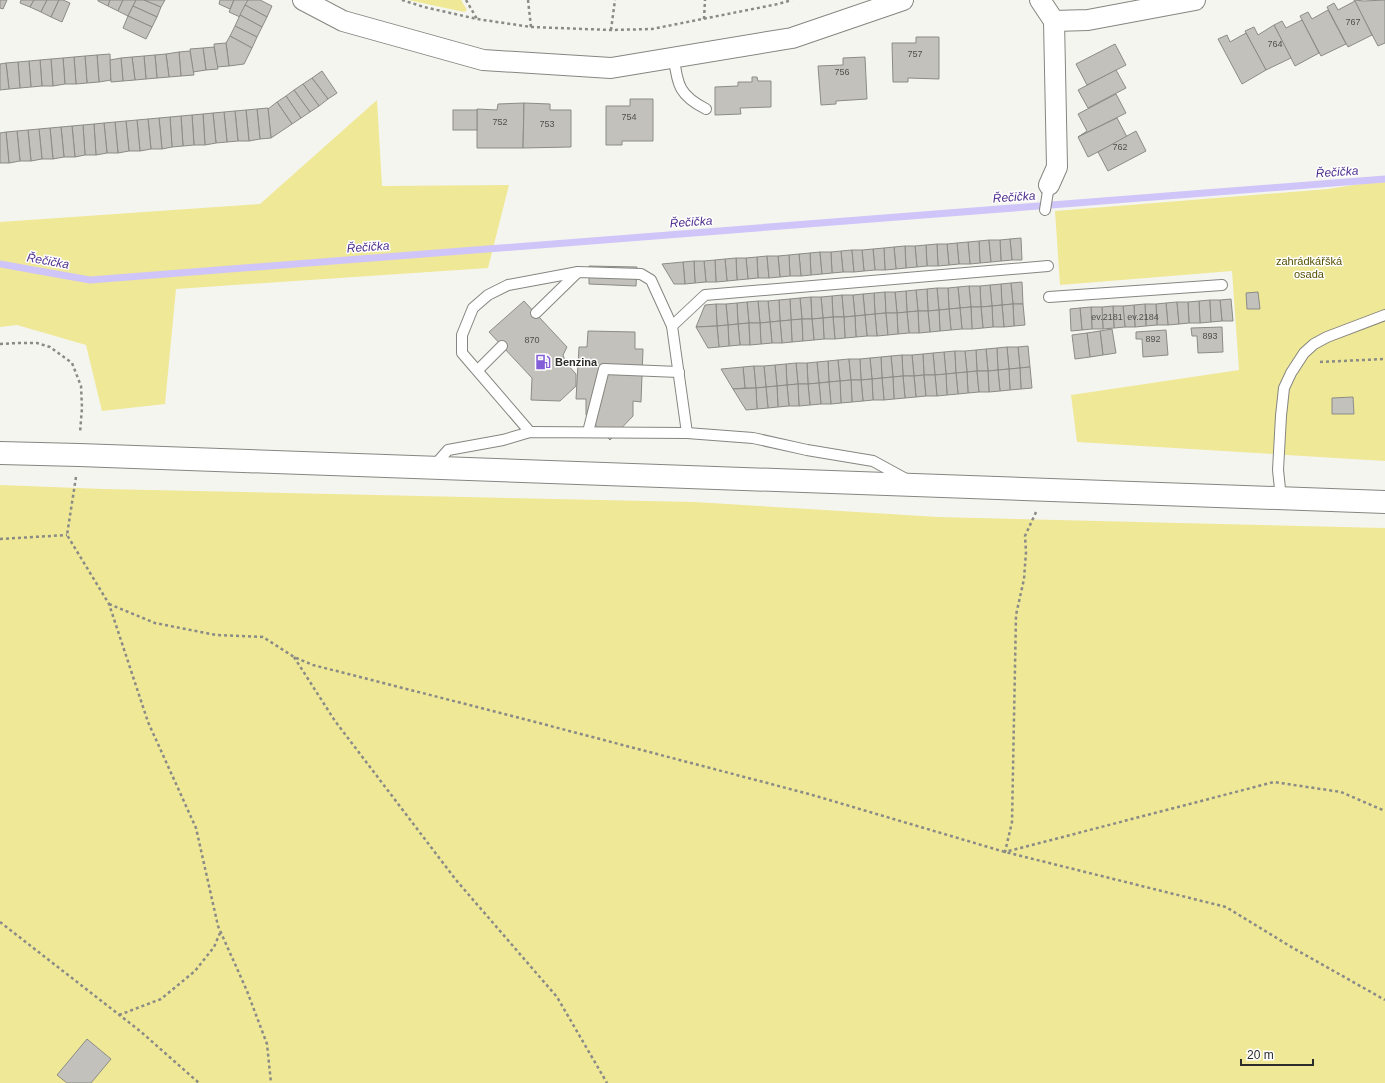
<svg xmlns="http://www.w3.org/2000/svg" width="1385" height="1083" font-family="Helvetica,sans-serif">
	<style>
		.green { fill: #efe897 }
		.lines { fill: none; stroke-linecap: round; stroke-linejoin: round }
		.stream { stroke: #d0c5f8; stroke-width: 7 }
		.building { fill: #c2c1bc; stroke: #8c8c87 }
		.lane-casing { stroke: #868581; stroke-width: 12 }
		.street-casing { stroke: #868581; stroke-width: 22 }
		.primary-casing { stroke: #868581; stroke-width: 24 }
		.path { stroke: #8a8a87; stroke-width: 2.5; stroke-dasharray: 3 3; stroke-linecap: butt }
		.lane { stroke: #fff; stroke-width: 10 }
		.street { stroke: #fff; stroke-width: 20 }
		.primary { stroke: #fff; stroke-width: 22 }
		.labels { text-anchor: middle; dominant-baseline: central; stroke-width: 3; stroke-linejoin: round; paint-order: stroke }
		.number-label { font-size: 9px; fill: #52514e }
		.park-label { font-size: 11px; fill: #575001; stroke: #fff }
		.poi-label { font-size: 11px; font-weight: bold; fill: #2c2c2a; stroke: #fff; text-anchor: start }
		.water-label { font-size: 12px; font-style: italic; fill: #4f2f8e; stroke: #fff }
	</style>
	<rect width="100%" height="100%" fill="#f5f5f0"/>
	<g class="green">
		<polygon points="408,0 461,0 467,10 464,12"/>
		<polygon points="377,100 382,186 509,185 488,268 176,289 165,404 102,411 86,345 17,325 0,327 0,222 260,204"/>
		<polygon points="1385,180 1385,461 1077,442 1071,395 1239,370 1232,271 1060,285 1055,211 1328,189"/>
		<polygon points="0,485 104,489 695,502 938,517 1385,528 1385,1083 0,1083"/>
	</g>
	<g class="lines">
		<polyline class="stream" points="0,264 90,280 1385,179"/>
	</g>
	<g class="building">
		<polygon points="0,0 7,0 3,9 0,8"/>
		<polygon points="21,0 34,0 30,7 20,3"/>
		<polygon points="34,0 47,0 41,12 30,7"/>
		<polygon points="47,0 59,0 51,17 41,12"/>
		<polygon points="59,0 63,0 70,3 62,22 51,17"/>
		<polygon points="98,0 110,0 108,6 98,1"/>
		<polygon points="110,0 123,0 118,11 108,6"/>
		<polygon points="123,0 136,0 128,16 118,11"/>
		<polygon points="136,0 144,0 161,7 157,17 133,6"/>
		<polygon points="144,0 165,0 161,7"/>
		<polygon points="220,0 234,0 230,9 219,4"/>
		<polygon points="234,0 248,0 240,17 229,12"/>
		<polygon points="248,0 260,0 272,6 267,17 245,5"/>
		<polygon points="1354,0 1364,1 1385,0 1385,43 1378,46"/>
		<polygon points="1355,1 1372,35 1348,47 1327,7 1334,3 1338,10"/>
		<polygon points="245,5 267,17 262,27 240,15"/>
		<polygon points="133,6 157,17 152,27 128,16"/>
		<polygon points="1328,10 1346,44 1321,56 1300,16 1308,12 1312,19"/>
		<polygon points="240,15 262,27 257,37 235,26"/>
		<polygon points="128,16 152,27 146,39 123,28"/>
		<polygon points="1302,20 1319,53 1295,66 1274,25 1282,21 1286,28"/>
		<polygon points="1274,25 1291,58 1266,70 1245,31 1254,27 1258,35"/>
		<polygon points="235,26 257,37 252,48 230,36"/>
		<polygon points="1246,33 1266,70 1242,84 1218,39 1227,35 1230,42"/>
		<polygon points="230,36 252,48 244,64 229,66 226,43"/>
		<polygon points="916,37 939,37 939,79 908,78 908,82 893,82 892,43 916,43"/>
		<polygon points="226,43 229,66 217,67 214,44"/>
		<polygon points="1115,44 1126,65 1087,85 1076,64"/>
		<polygon points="214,47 218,69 206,70 203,48"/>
		<polygon points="203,48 206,70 193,72 190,49"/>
		<polygon points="190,51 194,75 181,76 179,52"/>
		<polygon points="179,52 181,76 169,77 166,54"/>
		<polygon points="110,54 111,80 99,82 97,55"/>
		<polygon points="166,54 169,77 157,78 155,55"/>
		<polygon points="97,55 99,82 87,83 85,56"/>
		<polygon points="155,55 157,78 146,79 144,56"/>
		<polygon points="85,56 87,83 76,84 74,57"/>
		<polygon points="144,56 146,79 135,80 132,57"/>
		<polygon points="74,57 76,84 65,84 63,58"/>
		<polygon points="132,57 135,80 123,81 121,58"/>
		<polygon points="865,57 867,99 836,101 836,104 821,105 818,66 843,65 843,58"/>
		<polygon points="63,58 65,84 53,86 51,59"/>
		<polygon points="121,58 123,81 111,82 110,60"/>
		<polygon points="51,59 53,86 42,86 40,60"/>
		<polygon points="40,60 42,86 31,87 29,61"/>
		<polygon points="29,61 31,87 20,88 18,62"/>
		<polygon points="18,62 20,88 9,89 6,63"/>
		<polygon points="6,63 9,89 0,90 0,64"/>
		<polygon points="1116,70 1126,88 1088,108 1078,90"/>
		<polygon points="322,71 337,93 328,99 312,78"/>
		<polygon points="752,77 757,77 758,81 771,81 771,107 740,108 741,114 715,115 715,87 738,86 738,82 752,82"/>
		<polygon points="312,78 328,99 319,106 303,84"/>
		<polygon points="303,84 319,106 310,112 294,90"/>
		<polygon points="294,90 310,112 301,118 286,96"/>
		<polygon points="1116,94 1126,113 1078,137 1087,131 1078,114"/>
		<polygon points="286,96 301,118 292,124 277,102"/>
		<polygon points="630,99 653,99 653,141 622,141 622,145 606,145 606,106 630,106"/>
		<polygon points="277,102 292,124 271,138 268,109"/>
		<polygon points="524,103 523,148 477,148 477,109 497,110 498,104"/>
		<polygon points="524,103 550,104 550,110 571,110 571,147 523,148"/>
		<polygon points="268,108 271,138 260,139 257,109"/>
		<polygon points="257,109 260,139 249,141 246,110"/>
		<polygon points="246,110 249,141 238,141 235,111"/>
		<rect x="453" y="110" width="24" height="20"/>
		<polygon points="235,111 238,141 227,142 224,112"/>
		<polygon points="224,112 227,142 216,143 213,113"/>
		<polygon points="213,113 216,143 205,145 203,114"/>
		<polygon points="203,114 205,145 194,145 192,115"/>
		<polygon points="192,115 194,145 183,146 181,116"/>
		<polygon points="181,116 183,146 172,147 170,117"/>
		<polygon points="170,117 172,147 162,149 159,118"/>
		<polygon points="159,118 162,149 151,149 148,119"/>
		<polygon points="1117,118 1127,137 1088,157 1078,137"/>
		<polygon points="148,119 151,149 140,151 137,120"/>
		<polygon points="137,120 140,151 129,151 126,121"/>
		<polygon points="126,121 129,151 118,153 115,122"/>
		<polygon points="115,122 118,153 107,153 104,123"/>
		<polygon points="104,123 107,153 96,155 94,124"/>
		<polygon points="94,124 96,155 85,155 83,125"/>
		<polygon points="83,125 85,155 75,157 72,126"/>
		<polygon points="72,126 75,157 64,157 61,127"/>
		<polygon points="61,127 64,157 53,159 50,128"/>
		<polygon points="50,128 53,159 42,159 39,129"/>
		<polygon points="39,129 42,159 31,161 28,130"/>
		<polygon points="28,130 31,161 20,161 17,131"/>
		<polygon points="17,131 20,161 9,163 6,132"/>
		<polygon points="1136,131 1146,151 1108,171 1098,152"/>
		<polygon points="6,132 9,163 0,163 0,133"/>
		<polygon points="1021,238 1022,260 1012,260 1010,239"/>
		<polygon points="1010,239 1012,260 1001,261 1000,240"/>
		<polygon points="989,240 991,262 980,263 979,241"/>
		<polygon points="989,240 1000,240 1001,261 991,262"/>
		<polygon points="979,241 980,263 970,264 968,242"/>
		<polygon points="968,242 970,264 959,264 957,243"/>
		<polygon points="957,243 959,264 949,265 947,244"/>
		<polygon points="937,244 947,244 949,265 938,266"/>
		<polygon points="937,244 938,266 927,266 926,245"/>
		<polygon points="926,245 927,266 917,267 915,246"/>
		<polygon points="905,246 915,246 917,267 906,268"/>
		<polygon points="905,246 906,268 896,269 894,247"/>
		<polygon points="894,247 896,269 885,270 884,248"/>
		<polygon points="884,248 885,270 875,270 873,249"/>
		<polygon points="873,249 875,270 864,271 862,250"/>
		<polygon points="852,250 854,272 843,272 841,251"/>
		<polygon points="852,250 862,250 864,271 854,272"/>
		<polygon points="841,251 843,272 832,273 831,252"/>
		<polygon points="820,252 822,274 811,275 810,253"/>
		<polygon points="820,252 831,252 832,273 822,274"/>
		<polygon points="810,253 811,275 801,276 799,254"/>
		<polygon points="799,254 801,276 790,276 789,255"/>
		<polygon points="789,255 790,276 780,277 778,256"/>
		<polygon points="767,256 769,278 758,278 757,257"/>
		<polygon points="767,256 778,256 780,277 769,278"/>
		<polygon points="757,257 758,278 748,279 746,258"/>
		<polygon points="736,258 746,258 748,279 737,280"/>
		<polygon points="736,258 737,280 727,281 725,259"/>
		<polygon points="725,259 727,281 716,282 715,260"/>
		<polygon points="715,260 716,282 706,282 704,261"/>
		<polygon points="694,261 704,261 706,282 695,283"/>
		<polygon points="694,261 695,283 685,284 683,262"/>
		<polygon points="683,262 685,284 674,284 662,264"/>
		<polygon points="589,266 637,267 636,286 589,284"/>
		<polygon points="1022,282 1023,304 1013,304 1011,283"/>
		<polygon points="1011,283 1013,304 1002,305 1001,284"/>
		<polygon points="1001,284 1002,305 992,306 990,285"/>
		<polygon points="990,285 992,306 981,307 980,286"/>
		<polygon points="969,286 980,286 981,307 971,307"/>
		<polygon points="969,286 971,307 960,308 958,287"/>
		<polygon points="958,287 960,308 949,309 948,288"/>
		<polygon points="937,288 948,288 949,309 939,310"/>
		<polygon points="937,288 939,310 928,311 927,289"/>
		<polygon points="927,289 928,311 918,311 916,290"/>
		<polygon points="916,290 918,311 907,312 906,291"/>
		<polygon points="906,291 907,312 897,313 895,292"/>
		<polygon points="885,292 886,313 875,314 874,293"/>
		<polygon points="885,292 895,292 897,313 886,313"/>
		<polygon points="1258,292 1260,309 1247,309 1246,293"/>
		<polygon points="874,293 875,314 865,315 863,294"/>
		<polygon points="863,294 865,315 855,316 853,295"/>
		<polygon points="842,295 844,317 833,317 832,296"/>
		<polygon points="842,295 853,295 855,316 844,317"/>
		<polygon points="832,296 833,317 823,318 821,297"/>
		<polygon points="811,297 812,319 802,319 800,298"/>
		<polygon points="811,297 821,297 823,318 812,319"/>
		<polygon points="800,298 802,319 791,320 790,299"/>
		<polygon points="790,299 791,320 780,321 779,300"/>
		<polygon points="1231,299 1233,321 1222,321 1220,300"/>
		<polygon points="779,300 780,321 770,322 768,301"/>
		<polygon points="1210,300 1211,322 1200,323 1199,301"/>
		<polygon points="1210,300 1220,300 1222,321 1211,322"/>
		<polygon points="524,301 567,347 563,355 566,363 576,374 576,386 560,401 531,400 532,378 489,332"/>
		<polygon points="758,301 768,301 770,322 760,323"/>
		<polygon points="758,301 760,323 749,323 747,302"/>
		<polygon points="1199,301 1200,323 1189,323 1188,302"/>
		<polygon points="747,302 749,323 738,324 737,303"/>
		<polygon points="1177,302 1179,324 1168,325 1166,303"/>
		<polygon points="1177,302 1188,302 1189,323 1179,324"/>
		<polygon points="737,303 738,324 728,325 726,304"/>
		<polygon points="1166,303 1168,325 1157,325 1156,304"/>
		<polygon points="716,304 726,304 728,325 717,326"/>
		<polygon points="716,304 717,326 696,327 705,305"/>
		<polygon points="1013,304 1023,304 1025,325 1014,326"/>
		<polygon points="1013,304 1014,326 1004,327 1002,305"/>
		<polygon points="1145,304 1156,304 1157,325 1146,326"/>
		<polygon points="1145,304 1146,326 1135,327 1134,305"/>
		<polygon points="1002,305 1004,327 993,327 992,306"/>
		<polygon points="1134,305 1135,327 1125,327 1123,306"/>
		<polygon points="992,306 993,327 983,328 981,307"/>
		<polygon points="1113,306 1123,306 1125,327 1114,328"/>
		<polygon points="1113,306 1114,328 1103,329 1102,307"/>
		<polygon points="971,307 981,307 983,328 972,329"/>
		<polygon points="971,307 972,329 962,329 960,308"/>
		<polygon points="1091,307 1102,307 1103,329 1092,329"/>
		<polygon points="1091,307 1092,329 1082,330 1080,308"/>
		<polygon points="960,308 962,329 951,330 949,309"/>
		<polygon points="1080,308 1082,330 1071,331 1070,309"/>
		<polygon points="949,309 951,330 940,331 939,310"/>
		<polygon points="939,310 940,331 930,332 928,311"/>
		<polygon points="918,311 928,311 930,332 919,333"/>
		<polygon points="918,311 919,333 909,333 907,312"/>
		<polygon points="907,312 909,333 898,334 897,313"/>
		<polygon points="886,313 888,335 877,336 875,314"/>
		<polygon points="886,313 897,313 898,334 888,335"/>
		<polygon points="875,314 877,336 867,336 865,315"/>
		<polygon points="865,315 867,336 856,337 855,316"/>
		<polygon points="855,316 856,337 845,338 844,317"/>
		<polygon points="833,317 844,317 845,338 835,339"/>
		<polygon points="833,317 835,339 824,339 823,318"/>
		<polygon points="823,318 824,339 814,340 812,319"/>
		<polygon points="802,319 803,341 792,342 791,320"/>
		<polygon points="802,319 812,319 814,340 803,341"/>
		<polygon points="791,320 792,342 782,343 780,321"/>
		<polygon points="780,321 782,343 772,343 770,322"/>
		<polygon points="770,322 772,343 761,344 760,323"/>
		<polygon points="749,323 750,345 740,345 738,324"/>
		<polygon points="749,323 760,323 761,344 750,345"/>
		<polygon points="738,324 740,345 729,346 728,325"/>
		<polygon points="728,325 729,346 719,347 717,326"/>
		<polygon points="717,326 719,347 708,348 696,327"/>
		<polygon points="1222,327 1223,352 1198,353 1197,336 1192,336 1191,328"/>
		<polygon points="1112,329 1116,353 1103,355 1100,331"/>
		<polygon points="1166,330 1168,355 1143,357 1142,339 1136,339 1136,332"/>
		<polygon points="588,331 635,332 635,349 643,349 641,402 633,401 633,416 610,440 586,415 586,399 576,399 579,347 587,347"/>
		<polygon points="1100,331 1103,355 1090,357 1087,333"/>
		<polygon points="1087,333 1090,357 1075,359 1072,335"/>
		<polygon points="1028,346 1030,367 1020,368 1018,347"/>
		<polygon points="1007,347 1018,347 1020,368 1009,369"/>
		<polygon points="1007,347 1009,369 998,370 997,348"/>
		<polygon points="997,348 998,370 988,371 986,349"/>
		<polygon points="986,349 988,371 977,371 976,350"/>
		<polygon points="976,350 977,371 967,372 965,351"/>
		<polygon points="955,351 956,373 946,374 944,352"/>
		<polygon points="955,351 965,351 967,372 956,373"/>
		<polygon points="944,352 946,374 935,375 933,353"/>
		<polygon points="933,353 935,375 924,375 923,354"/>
		<polygon points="923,354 924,375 914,376 912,355"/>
		<polygon points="902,355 912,355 914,376 903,376"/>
		<polygon points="902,355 903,376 893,377 891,356"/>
		<polygon points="891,356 893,377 882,378 881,357"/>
		<polygon points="881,357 882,378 872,379 870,358"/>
		<polygon points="870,358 872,379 861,380 860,359"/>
		<polygon points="849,359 851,380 840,381 838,360"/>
		<polygon points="849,359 860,359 861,380 851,380"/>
		<polygon points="838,360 840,381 829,382 828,361"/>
		<polygon points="828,361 829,382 819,383 817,362"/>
		<polygon points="817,362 819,383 808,384 807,363"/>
		<polygon points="796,363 807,363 808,384 798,384"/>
		<polygon points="796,363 798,384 787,385 786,364"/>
		<polygon points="786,364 787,385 777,386 775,365"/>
		<polygon points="775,365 777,386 766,387 764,366"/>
		<polygon points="754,366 756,388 745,388 743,367"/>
		<polygon points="754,366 764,366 766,387 756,388"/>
		<polygon points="743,367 745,388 733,389 721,369"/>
		<polygon points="1030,367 1032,388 1021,389 1020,368"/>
		<polygon points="1020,368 1021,389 1010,390 1009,369"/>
		<polygon points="1009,369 1010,390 1000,391 998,370"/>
		<polygon points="998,370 1000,391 989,392 988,371"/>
		<polygon points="977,371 979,392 968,393 967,372"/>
		<polygon points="977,371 988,371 989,392 979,392"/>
		<polygon points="967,372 968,393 958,394 956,373"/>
		<polygon points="956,373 958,394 947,395 946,374"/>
		<polygon points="946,374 947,395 937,396 935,375"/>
		<polygon points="924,375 926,396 916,397 914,376"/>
		<polygon points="924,375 935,375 937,396 926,396"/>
		<polygon points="903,376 914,376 916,397 905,398"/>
		<polygon points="903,376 905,398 894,399 893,377"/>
		<polygon points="893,377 894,399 884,400 882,378"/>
		<polygon points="882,378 884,400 873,400 872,379"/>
		<polygon points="872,379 873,400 863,401 861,380"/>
		<polygon points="851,380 861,380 863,401 852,402"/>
		<polygon points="851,380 852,402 841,403 840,381"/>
		<polygon points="840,381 841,403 831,404 829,382"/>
		<polygon points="829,382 831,404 821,404 819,383"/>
		<polygon points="819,383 821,404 810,405 808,384"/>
		<polygon points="798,384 808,384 810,405 799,406"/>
		<polygon points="798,384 799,406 789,406 787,385"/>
		<polygon points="787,385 789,406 778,407 777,386"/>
		<polygon points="777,386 778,407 768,408 766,387"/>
		<polygon points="766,387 768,408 757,409 756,388"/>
		<polygon points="756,388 757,409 746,410 733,389"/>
		<polygon points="1353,397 1354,414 1332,414 1332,398"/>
		<polygon points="87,1039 111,1059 91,1083 67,1083 57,1075"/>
	</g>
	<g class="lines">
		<defs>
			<g id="lane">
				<path d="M674 58C677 85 680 96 706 109"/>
				<polyline points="1045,210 1049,185"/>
				<polyline points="1049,297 1222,285"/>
				<polyline points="536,313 578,272"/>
				<polyline points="672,326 705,295 1048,266"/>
				<polyline points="478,370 502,346"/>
				<polyline points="530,432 462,353 462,335 473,308 488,295 508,285 578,272 641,274 651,280 672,326 687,433"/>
				<polyline points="588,432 604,369 679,372"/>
				<polyline points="434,466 448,450 503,440 530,432 687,433 753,438 807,450 873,461 906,479"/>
				<polyline points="1281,498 1278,470 1281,416 1284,388 1291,373 1304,353 1314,344 1327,337 1385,315"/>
			</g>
			<g id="street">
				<polyline points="303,0 343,21 483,60 611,68 792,38 903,0"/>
				<polyline points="1040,0 1054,21 1057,167 1049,185"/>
				<polyline points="1054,21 1088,20 1195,0"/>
			</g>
			<polyline id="primary" points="0,453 79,455 1385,502"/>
		</defs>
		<use href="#lane" class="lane-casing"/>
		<use href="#street" class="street-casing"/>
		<use href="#primary" class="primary-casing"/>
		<g class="path">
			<polyline points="402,0 424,7 477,19 531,27 611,30 652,29 778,4 792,0"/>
			<polyline points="466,0 477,19"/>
			<polyline points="528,0 531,27"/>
			<polyline points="704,19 705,0"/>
			<polyline points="611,30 615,0"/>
			<polyline points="0,344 19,343 37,343 50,347 72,363 81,386 82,408 80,433"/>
			<polyline points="1320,362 1385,359"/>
			<polyline points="76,477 67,535 109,604 148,722 196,828 218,926 247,991 267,1044 271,1083"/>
			<polyline points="1036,512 1025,536 1026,552 1024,579 1016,615 1012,822 1005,852 1274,782 1341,792 1385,811"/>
			<polyline points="0,539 67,535"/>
			<polyline points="109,604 155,623 216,635 263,637 294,657 313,665 520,718 809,794 1005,852 1226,907 1293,948 1385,1000"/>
			<polyline points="294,657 335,721 456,880 557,997 607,1083"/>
			<polyline points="0,922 140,1031 199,1083"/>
			<polyline points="119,1015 161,999 195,971 214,947 220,933"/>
		</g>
		<use href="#lane" class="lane"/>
		<use href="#street" class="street"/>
		<use href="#primary" class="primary"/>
	</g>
	<defs>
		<symbol id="fuel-bare" viewBox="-9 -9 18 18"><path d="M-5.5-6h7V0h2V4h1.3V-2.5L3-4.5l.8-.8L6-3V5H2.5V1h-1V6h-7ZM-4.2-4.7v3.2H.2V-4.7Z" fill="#845ed8" stroke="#fff" stroke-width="2.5" paint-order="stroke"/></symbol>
	</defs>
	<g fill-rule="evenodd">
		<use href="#fuel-bare" x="532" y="351" width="22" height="22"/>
	</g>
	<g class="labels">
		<g class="number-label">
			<text x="1353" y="22">767</text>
			<text x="1275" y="44">764</text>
			<text x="915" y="54">757</text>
			<text x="842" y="72">756</text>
			<text x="629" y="117">754</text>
			<text x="500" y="122">752</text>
			<text x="547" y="124">753</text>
			<text x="1120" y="147">762</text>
			<text x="1107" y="317">ev.2181</text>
			<text x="1143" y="317">ev.2184</text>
			<text x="1210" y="336">893</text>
			<text x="1153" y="339">892</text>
			<text x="532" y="340">870</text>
		</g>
		<g class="park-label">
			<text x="1309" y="261">zahrádkářšká<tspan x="1309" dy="13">osada</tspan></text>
		</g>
		<g class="poi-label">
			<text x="555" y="362">Benzina</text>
		</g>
		<g class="water-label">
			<text transform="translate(1337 172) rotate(-4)">Řečička</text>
			<text transform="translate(1014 197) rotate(-4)">Řečička</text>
			<text transform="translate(691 222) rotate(-4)">Řečička</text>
			<text transform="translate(368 247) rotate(-4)">Řečička</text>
			<text transform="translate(48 261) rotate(10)">Řečička</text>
		</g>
	</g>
	<path d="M1241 1059v6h72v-6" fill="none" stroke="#2c2c2a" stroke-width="2"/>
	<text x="1247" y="1059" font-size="12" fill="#2c2c2a" stroke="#ffffff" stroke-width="3" paint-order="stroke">20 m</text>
</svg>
